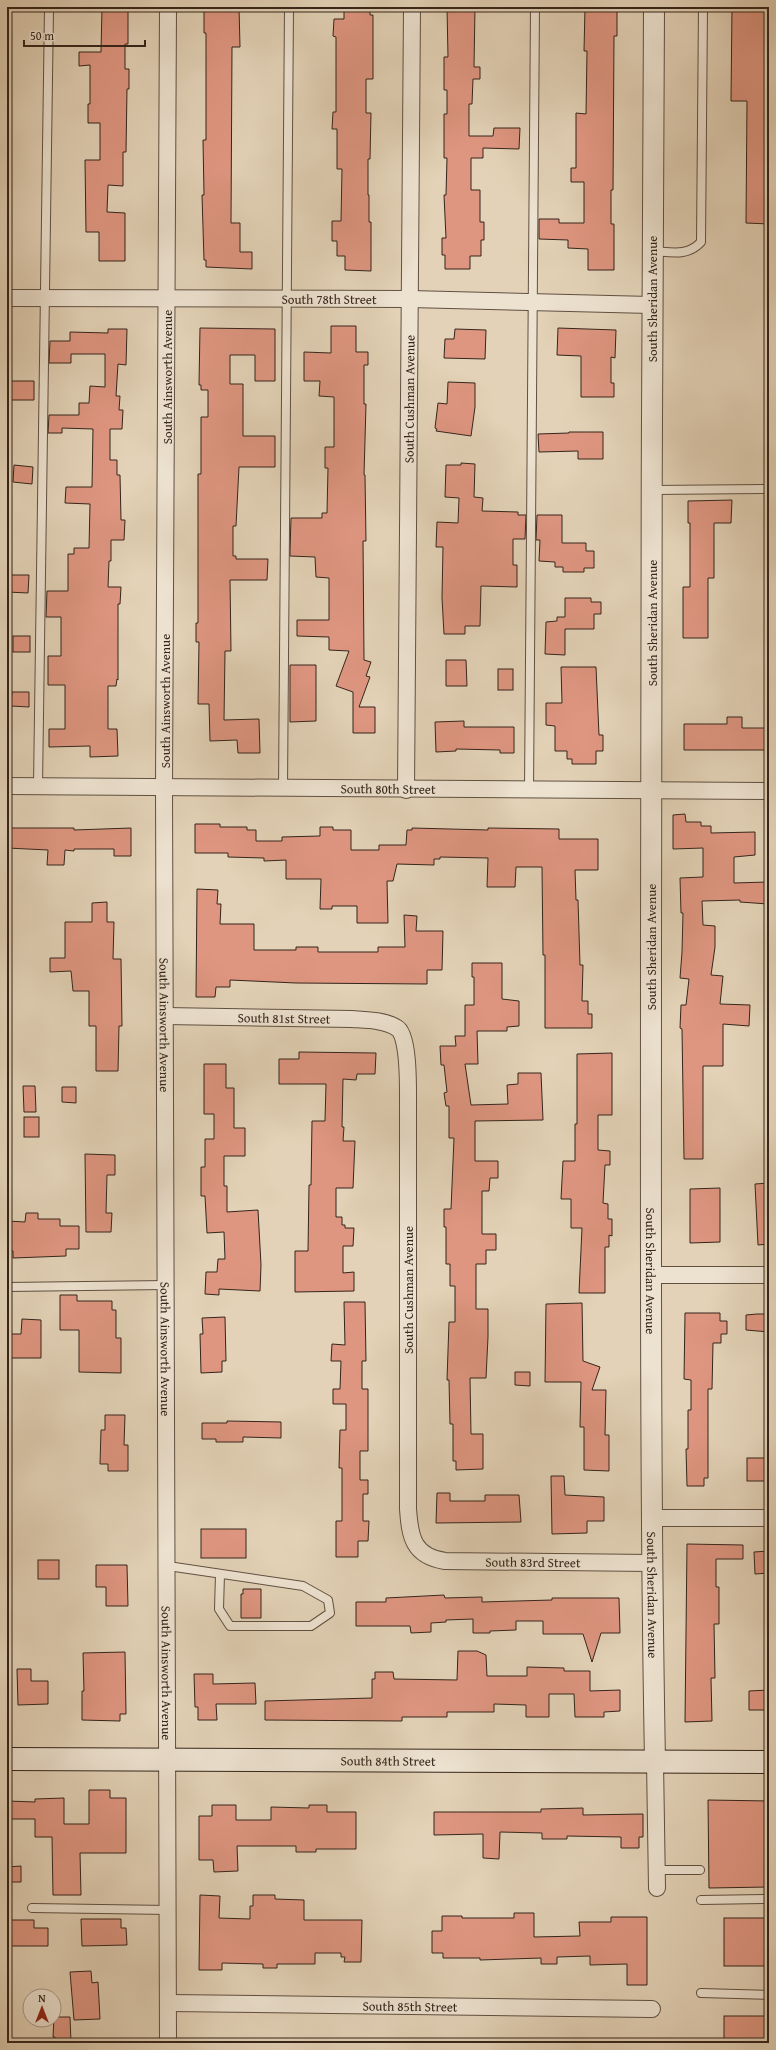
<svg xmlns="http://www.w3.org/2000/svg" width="776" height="2050" font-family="'Gentium Book Plus',serif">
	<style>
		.building { fill: #df9681; stroke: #34251b }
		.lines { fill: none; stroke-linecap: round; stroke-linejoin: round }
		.service-casing { stroke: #605042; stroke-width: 10 }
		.minor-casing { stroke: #605042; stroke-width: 18 }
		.tertiary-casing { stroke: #605042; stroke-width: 22 }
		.secondary-casing { stroke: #34251b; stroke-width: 24 }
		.service { stroke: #ede2d0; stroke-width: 8 }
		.minor { stroke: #ede2d0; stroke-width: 16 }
		.tertiary { stroke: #ede2d0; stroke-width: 20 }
		.secondary { stroke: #ede2d0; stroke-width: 22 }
		.labels { text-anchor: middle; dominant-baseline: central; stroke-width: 3; stroke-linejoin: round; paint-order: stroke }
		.street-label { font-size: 13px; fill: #34251b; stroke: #ede2d0 }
	</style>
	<rect width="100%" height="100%" fill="#e3d2b7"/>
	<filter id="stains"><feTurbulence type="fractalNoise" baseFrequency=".005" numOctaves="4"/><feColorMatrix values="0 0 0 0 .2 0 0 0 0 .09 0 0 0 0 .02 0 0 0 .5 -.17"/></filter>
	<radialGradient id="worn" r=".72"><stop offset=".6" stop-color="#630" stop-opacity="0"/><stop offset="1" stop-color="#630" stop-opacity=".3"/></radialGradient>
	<g class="building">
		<polygon points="102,7 128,7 128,44 125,44 125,69 129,69 129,89 127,89 126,152 123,152 123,186 108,185 107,212 125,213 125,261 99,261 99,232 86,232 85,160 100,160 100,123 88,123 88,104 90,104 90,65 79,66 79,52 101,52"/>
		<polygon points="206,7 239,7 240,47 232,47 231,223 240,223 240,252 252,252 252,269 206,267 206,260 204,260 202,195 204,195 203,140 206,140 206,33 204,33 204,11 206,11"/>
		<polygon points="344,7 370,7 370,15 373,15 373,79 366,79 366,113 371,113 370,159 368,159 368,195 369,195 369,222 371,222 371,271 345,270 345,256 337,256 337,241 332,241 332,221 341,221 342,169 337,169 337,129 332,129 333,112 336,112 336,37 333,36 334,19 344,19"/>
		<polygon points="447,7 475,7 474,67 480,67 480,79 473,79 472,104 469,104 469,136 493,136 494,128 520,128 519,149 483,148 483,158 471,158 471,190 480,190 480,222 484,222 484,240 481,240 481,256 470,256 470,269 445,269 445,255 442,255 442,238 446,238 444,195 446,195 447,158 444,158 444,114 447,114 447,90 444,90 444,57 448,57"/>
		<polygon points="585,7 617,7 617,36 614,36 613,190 611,190 611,224 614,224 614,270 588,270 588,249 568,248 568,240 539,239 539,219 559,219 559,223 584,223 584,182 571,182 571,168 576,168 576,113 586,114 587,51 584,51"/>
		<polygon points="732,7 769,7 769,224 746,223 747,101 731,101"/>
		<polygon points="331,326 356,326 356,352 368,352 368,365 364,365 364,404 366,404 364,475 365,475 366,541 363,541 364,660 371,662 366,676 370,677 359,707 375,707 375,733 353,733 353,692 336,686 349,651 329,650 329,637 297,636 297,620 329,620 329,578 316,577 315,557 290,556 290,551 291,518 322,518 322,513 327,513 328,468 325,468 325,447 334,447 334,397 319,396 320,381 304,381 304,352 331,353"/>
		<polygon points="200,328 275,329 275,381 255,381 255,355 230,355 230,384 243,384 243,436 275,436 275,467 239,467 236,526 233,526 233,556 236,556 236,559 268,559 267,580 230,580 231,651 225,651 224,720 259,719 260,753 238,753 237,740 210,741 209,704 198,704 199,642 196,642 196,623 198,623 198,474 201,474 201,417 208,417 208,390 201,390 201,385 199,385"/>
		<polygon points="558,328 616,330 615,358 611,357 611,383 614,383 614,397 581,397 581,356 557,355"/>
		<polygon points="108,329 127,329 126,365 118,364 116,396 120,396 119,410 123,410 122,429 110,429 110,460 117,460 117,475 120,475 121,520 125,520 124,540 111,540 111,561 109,561 108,587 121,587 120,604 118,604 118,680 117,679 116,686 108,686 108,729 117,729 118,756 90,757 90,746 49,747 49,729 65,729 65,685 48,685 48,656 61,656 61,617 46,617 47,591 68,591 68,554 74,554 74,548 89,548 90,504 65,503 66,487 92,487 93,429 62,428 62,433 48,433 49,415 79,415 79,403 89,403 90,386 105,387 105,354 71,354 71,363 49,363 50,341 70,341 70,332 108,333"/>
		<polygon points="455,329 486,330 485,359 444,358 445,339 454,339"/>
		<polygon points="11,381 34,381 34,400 10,400"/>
		<polygon points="448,382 475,383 475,407 471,436 436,431 437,429 435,428 438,403 447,404"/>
		<polygon points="569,432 603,432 603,459 578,459 578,451 539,452 538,434 569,433"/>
		<polygon points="461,463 475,464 474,497 483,498 482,511 518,512 518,515 526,515 525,539 513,539 513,565 517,565 517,587 481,586 480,626 465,626 465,634 444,634 442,598 443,547 436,547 437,522 458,523 459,498 445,497 446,465 461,465"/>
		<polygon points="14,465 33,467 32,484 13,482"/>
		<polygon points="732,500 731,523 714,523 714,578 708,578 708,638 683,638 683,587 690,587 690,523 688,523 688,501"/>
		<polygon points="537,515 562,515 562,543 586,543 586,551 594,551 594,568 584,568 584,572 563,572 563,567 555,567 555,562 539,561 540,540 536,540"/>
		<polygon points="7,575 29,575 28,593 7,592"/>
		<polygon points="565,598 591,598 591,602 601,602 601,614 594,614 594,629 565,629 565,655 545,654 546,622 557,621 557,617 565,617"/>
		<rect x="13" y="636" width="17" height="16"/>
		<polygon points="446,660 466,660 467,686 446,686"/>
		<polygon points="290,665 316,665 316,721 290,722"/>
		<polygon points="561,667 596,667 599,735 603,735 603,751 596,751 596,764 572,764 572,759 567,759 567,751 555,751 555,726 546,725 546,703 562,703"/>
		<rect x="498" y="669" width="15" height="21"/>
		<polygon points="12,692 29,692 29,707 11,706"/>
		<polygon points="727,717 742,717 742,728 769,728 769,750 684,750 684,724 727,724"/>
		<polygon points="464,721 464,727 514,727 514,753 500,753 500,750 456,749 456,751 436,752 435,722"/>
		<polygon points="685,814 686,822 701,822 701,826 711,826 711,833 755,832 755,855 734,857 734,883 768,882 768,904 740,902 740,900 702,901 703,925 715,926 715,947 711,975 723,976 720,1004 750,1005 749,1026 723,1024 723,1066 703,1066 703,1159 684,1159 682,1029 680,1028 681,1005 686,1005 689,979 680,978 682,952 683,913 681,913 680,878 703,877 703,848 673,849 673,815"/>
		<polygon points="195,824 220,824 220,827 247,827 247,830 256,830 256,841 282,841 282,837 320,836 320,827 333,827 333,830 351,830 351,850 379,850 379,845 406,845 407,830 412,830 412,828 488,830 488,828 559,829 559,839 598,839 598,870 575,870 576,900 578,900 580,965 583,965 582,1001 588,1001 588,1014 592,1014 592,1028 545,1028 545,955 543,955 542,867 516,867 515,887 487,887 488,858 440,857 440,859 434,859 434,865 397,864 393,881 387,881 388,923 357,923 357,906 332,906 332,909 320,909 321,879 286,879 286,860 264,861 264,858 228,857 228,853 195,853"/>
		<polygon points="7,828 74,828 74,830 131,828 131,856 114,856 114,849 74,849 74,851 65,850 64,865 47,865 48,850 7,848"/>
		<polygon points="197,889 218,890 217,904 221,904 220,924 254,924 254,950 296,950 296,947 318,947 318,952 378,952 378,947 405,947 404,915 417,916 416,931 443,931 442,970 427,970 427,984 296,983 230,980 230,987 216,987 215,997 196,997"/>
		<polygon points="107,902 107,922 114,922 113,959 121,959 122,1026 119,1026 118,1071 96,1071 96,1026 89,1026 89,991 73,991 71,971 50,972 50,958 65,958 65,922 92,922 92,903"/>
		<polygon points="472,963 502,963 502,999 519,1001 519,1026 507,1027 507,1031 477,1031 478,1064 465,1064 471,1105 508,1104 507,1085 518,1084 518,1073 541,1073 543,1120 475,1121 475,1161 498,1161 498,1178 490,1178 489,1191 482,1191 482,1234 496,1234 496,1250 486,1250 486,1264 476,1264 476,1309 488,1309 488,1337 486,1378 470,1378 471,1434 483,1434 483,1469 456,1470 456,1461 453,1461 453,1424 450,1424 449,1380 447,1380 449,1322 455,1322 455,1286 450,1286 450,1264 446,1264 446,1227 444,1227 444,1209 451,1209 454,1138 449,1138 449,1106 446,1106 444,1093 447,1092 444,1065 441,1065 440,1046 456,1046 455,1036 465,1036 465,1005 474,1005 474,977 472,977"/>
		<polygon points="299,1052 376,1053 375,1074 357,1074 356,1080 343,1079 342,1127 344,1127 343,1141 355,1141 353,1188 336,1188 336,1217 342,1217 342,1225 345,1225 345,1228 354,1228 353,1246 343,1246 343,1273 354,1272 354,1291 295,1292 295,1251 308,1251 309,1185 311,1185 312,1121 325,1121 326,1084 279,1084 279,1059 299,1059"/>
		<polygon points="612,1053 612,1115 598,1115 598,1150 610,1151 610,1165 605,1165 603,1203 608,1204 608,1219 612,1219 612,1236 609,1235 609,1247 605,1247 605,1293 579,1293 582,1228 571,1228 571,1199 561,1199 563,1161 575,1161 575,1124 577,1124 577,1054"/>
		<polygon points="204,1064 226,1064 226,1088 234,1088 234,1128 245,1128 245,1156 224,1156 224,1186 227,1186 227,1212 258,1210 261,1265 260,1291 219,1289 219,1295 205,1294 206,1272 217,1272 218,1259 225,1259 224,1232 207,1233 205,1196 201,1196 201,1167 205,1167 205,1139 214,1139 214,1114 204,1114"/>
		<polygon points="23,1086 35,1086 36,1112 24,1112"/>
		<polygon points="62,1087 76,1087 76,1103 62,1102"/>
		<rect x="24" y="1117" width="15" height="20"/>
		<polygon points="85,1154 115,1155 115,1175 107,1175 106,1213 112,1213 111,1232 86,1232"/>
		<polygon points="769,1183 769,1244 758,1245 755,1184"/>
		<polygon points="720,1188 720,1242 690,1243 690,1189"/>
		<polygon points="26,1213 38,1213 38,1219 60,1219 60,1226 79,1226 79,1249 66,1249 66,1256 13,1258 13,1251 7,1251 7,1221 25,1222"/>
		<polygon points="60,1295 77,1295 77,1301 112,1301 112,1310 116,1310 116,1338 121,1338 121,1373 79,1372 79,1330 60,1330"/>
		<polygon points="344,1302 365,1302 366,1361 362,1361 362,1389 368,1389 368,1451 360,1451 360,1480 368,1480 368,1494 363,1494 363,1521 369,1521 368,1541 358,1541 358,1557 336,1557 336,1521 342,1521 342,1468 339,1468 340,1430 346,1430 346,1404 333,1404 333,1389 340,1389 341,1361 331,1361 332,1344 345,1345"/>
		<polygon points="582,1303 583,1361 600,1367 592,1390 606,1390 605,1435 609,1435 609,1471 584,1470 584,1427 580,1427 581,1382 545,1382 546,1304"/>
		<polygon points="685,1313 720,1313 720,1321 727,1321 727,1334 721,1334 721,1343 713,1343 712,1389 708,1389 708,1478 704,1478 704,1486 687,1486 686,1449 688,1449 688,1410 691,1410 691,1380 684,1379"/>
		<polygon points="757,1314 769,1314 769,1332 746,1330 746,1315"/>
		<polygon points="225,1317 226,1361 222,1361 222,1372 201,1373 200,1334 203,1334 202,1318"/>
		<polygon points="22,1319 41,1320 41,1358 7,1358 7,1334 21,1334"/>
		<polygon points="515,1372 530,1372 530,1386 515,1385"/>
		<polygon points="105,1415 125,1415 124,1445 128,1445 128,1471 108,1471 108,1464 100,1464 101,1430 105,1430"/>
		<polygon points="227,1421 281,1422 281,1438 243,1437 243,1442 216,1442 216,1439 202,1439 202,1423 227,1423"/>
		<rect x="747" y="1458" width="22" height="23"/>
		<polygon points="551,1476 564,1476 565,1495 604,1497 604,1521 587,1521 587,1533 552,1534"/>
		<polygon points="437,1493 450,1493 450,1501 485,1501 485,1495 519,1495 521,1522 436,1523"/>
		<rect x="201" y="1529" width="45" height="29"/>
		<polygon points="687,1544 743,1545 743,1559 716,1559 716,1587 719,1587 719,1624 714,1624 715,1678 711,1678 712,1721 685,1722"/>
		<polygon points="769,1551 769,1573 755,1574 754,1552"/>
		<rect x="38" y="1560" width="21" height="19"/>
		<polygon points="96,1565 127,1565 128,1606 106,1606 106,1587 96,1587"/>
		<polygon points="243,1589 261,1589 261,1618 241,1618 241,1594 243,1594"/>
		<polygon points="444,1595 445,1598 482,1597 482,1602 552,1600 552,1598 619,1598 620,1633 601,1633 592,1662 583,1634 543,1634 543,1621 516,1621 516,1630 490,1631 490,1633 473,1633 473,1619 446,1620 446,1622 431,1623 431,1632 411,1633 410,1626 356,1626 356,1602 386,1602 386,1598"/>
		<polygon points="458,1651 477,1651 486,1655 487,1676 527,1676 527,1667 564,1668 564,1671 590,1671 590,1691 620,1690 620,1711 604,1712 604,1717 575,1717 574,1694 549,1694 549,1717 526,1717 526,1705 494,1704 494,1712 447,1712 447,1717 402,1717 402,1721 265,1720 265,1701 372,1698 372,1679 375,1679 375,1672 393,1672 394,1679 457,1680"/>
		<polygon points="125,1652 126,1714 120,1714 120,1721 82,1720 82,1691 84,1691 83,1653"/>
		<polygon points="17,1669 31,1669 31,1681 48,1681 48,1704 18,1705"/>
		<polygon points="194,1674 213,1674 213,1684 255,1683 256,1704 216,1704 217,1720 198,1720 198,1707 195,1707"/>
		<polygon points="769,1690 769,1710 749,1710 749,1691"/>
		<polygon points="89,1790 110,1790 110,1798 126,1798 126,1853 80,1853 81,1895 53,1895 52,1837 35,1837 35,1819 7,1819 7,1801 35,1802 35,1799 64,1798 64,1824 89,1824"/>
		<polygon points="708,1800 769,1801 769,1887 709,1888"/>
		<polygon points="212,1805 236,1805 236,1820 271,1820 271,1807 309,1808 309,1805 327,1805 327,1812 356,1812 356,1849 316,1849 316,1852 296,1852 296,1846 237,1846 238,1871 214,1872 213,1860 199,1860 199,1816 212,1816"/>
		<polygon points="583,1808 583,1815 643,1814 643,1837 639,1837 639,1848 621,1848 621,1837 567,1836 567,1839 542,1839 542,1833 500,1832 499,1859 483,1858 483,1834 434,1835 434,1812 541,1812 541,1809"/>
		<polygon points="21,1866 21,1882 7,1882 7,1867"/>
		<polygon points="200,1895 220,1896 219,1918 250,1919 250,1906 253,1906 253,1895 275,1895 275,1899 304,1900 304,1920 362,1920 361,1962 344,1962 345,1957 341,1957 341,1953 315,1953 315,1964 277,1964 277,1968 263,1968 263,1964 222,1963 222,1970 199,1970"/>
		<polygon points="514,1913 534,1913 534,1937 580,1936 579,1922 611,1922 611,1917 647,1917 647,1985 627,1985 627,1964 590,1965 590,1956 557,1957 557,1964 541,1964 541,1958 480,1960 480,1958 443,1958 443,1953 432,1953 432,1931 442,1931 442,1916 462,1916 462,1918 514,1918"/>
		<rect x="724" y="1918" width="45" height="48"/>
		<polygon points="81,1919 121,1919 121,1928 126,1928 127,1945 82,1946"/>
		<polygon points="11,1920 34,1920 34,1928 48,1928 48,1946 11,1946"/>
		<polygon points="91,1971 92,1983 98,1982 100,2019 74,2020 70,1972"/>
		<rect x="724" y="2016" width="45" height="27"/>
		<polygon points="54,2017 70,2017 71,2042 55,2043 55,2037 53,2037"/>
	</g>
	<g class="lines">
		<defs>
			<g id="service">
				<path d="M653 251C671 252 687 257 701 242L703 7"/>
				<polyline points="652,490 769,489"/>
				<polyline points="38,786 49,7"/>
				<polyline points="283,788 289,7"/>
				<polyline points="529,791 535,7"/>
				<polyline points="7,1287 166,1285"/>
				<polyline points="168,1566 303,1586 328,1600 330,1613 311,1626 230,1626 219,1609 220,1574"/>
				<polyline points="657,1870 700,1870"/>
				<polyline points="701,1900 769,1899"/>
				<polyline points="32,1908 169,1910"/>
				<polyline points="701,1993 769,1995"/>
			</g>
			<g id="minor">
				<path id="s1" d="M168 7 164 786 168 2043"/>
				<path id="s2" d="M7 298 410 299 651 305"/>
				<path id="s3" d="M7 786 769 791"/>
				<path id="s4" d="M406 790 412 7"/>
				<path id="s5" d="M165 1016 352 1019C366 1020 385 1020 397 1028 409 1034 408 1088 408 1102V1509C410 1537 413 1556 445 1561L652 1563"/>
				<polyline points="651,1275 769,1275"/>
				<polyline points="651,1518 769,1518"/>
				<polyline points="655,1762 657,1888"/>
				<path id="s6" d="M169 2003 652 2009"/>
			</g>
			<g id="tertiary">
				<path id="s7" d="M654 7C652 319 651 630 651 942 651 1215 650 1488 655 1762"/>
			</g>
			<g id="secondary">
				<path id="s8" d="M7 1759 769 1762"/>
			</g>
		</defs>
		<use href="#service" class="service-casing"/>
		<use href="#minor" class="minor-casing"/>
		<use href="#tertiary" class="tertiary-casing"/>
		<use href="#secondary" class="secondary-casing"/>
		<use href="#service" class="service"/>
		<use href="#minor" class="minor"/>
		<use href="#tertiary" class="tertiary"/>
		<use href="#secondary" class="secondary"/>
	</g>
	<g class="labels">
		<g class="street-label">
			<text stroke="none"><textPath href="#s2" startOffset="322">South 78th Street</textPath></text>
			<text transform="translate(652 299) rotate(-90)">South Sheridan Avenue</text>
			<text transform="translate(167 377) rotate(-90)">South Ainsworth Avenue</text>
			<text stroke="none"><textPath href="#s4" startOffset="391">South Cushman Avenue</textPath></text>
			<text transform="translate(652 623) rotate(-90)">South Sheridan Avenue</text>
			<text transform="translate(165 701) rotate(-90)">South Ainsworth Avenue</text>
			<text stroke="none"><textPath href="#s3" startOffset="381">South 80th Street</textPath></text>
			<text transform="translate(651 947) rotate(-90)">South Sheridan Avenue</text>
			<text stroke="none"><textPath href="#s5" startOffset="119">South 81st Street</textPath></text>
			<text stroke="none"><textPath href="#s1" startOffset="1018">South Ainsworth Avenue</textPath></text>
			<text stroke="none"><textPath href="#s7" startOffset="1264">South Sheridan Avenue</textPath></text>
			<text transform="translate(408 1290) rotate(-90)">South Cushman Avenue</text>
			<text stroke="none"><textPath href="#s1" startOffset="1342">South Ainsworth Avenue</textPath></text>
			<text stroke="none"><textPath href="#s5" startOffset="876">South 83rd Street</textPath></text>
			<text stroke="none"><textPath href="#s7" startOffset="1588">South Sheridan Avenue</textPath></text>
			<text stroke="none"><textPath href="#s1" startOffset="1666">South Ainsworth Avenue</textPath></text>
			<text stroke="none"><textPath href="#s8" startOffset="381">South 84th Street</textPath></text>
			<text stroke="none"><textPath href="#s6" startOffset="241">South 85th Street</textPath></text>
		</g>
	</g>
	<rect width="776" height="2050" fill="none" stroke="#e3d2b7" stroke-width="24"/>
	<rect x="8" y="8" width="760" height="2034" fill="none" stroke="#34251b" stroke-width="2"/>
	<rect x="12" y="12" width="752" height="2026" fill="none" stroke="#34251b"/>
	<g transform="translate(42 2008)"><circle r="19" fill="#ede2d0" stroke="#a39688"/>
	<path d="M0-3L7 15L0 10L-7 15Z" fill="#8f2418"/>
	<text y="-6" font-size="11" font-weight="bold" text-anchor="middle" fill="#34251b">N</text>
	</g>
	<path d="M24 40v6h121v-6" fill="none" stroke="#34251b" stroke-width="2"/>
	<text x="30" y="40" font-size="12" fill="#34251b" stroke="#ede2d0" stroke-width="3" paint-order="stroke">50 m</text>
	<rect width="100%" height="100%" filter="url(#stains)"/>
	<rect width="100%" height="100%" fill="url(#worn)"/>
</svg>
